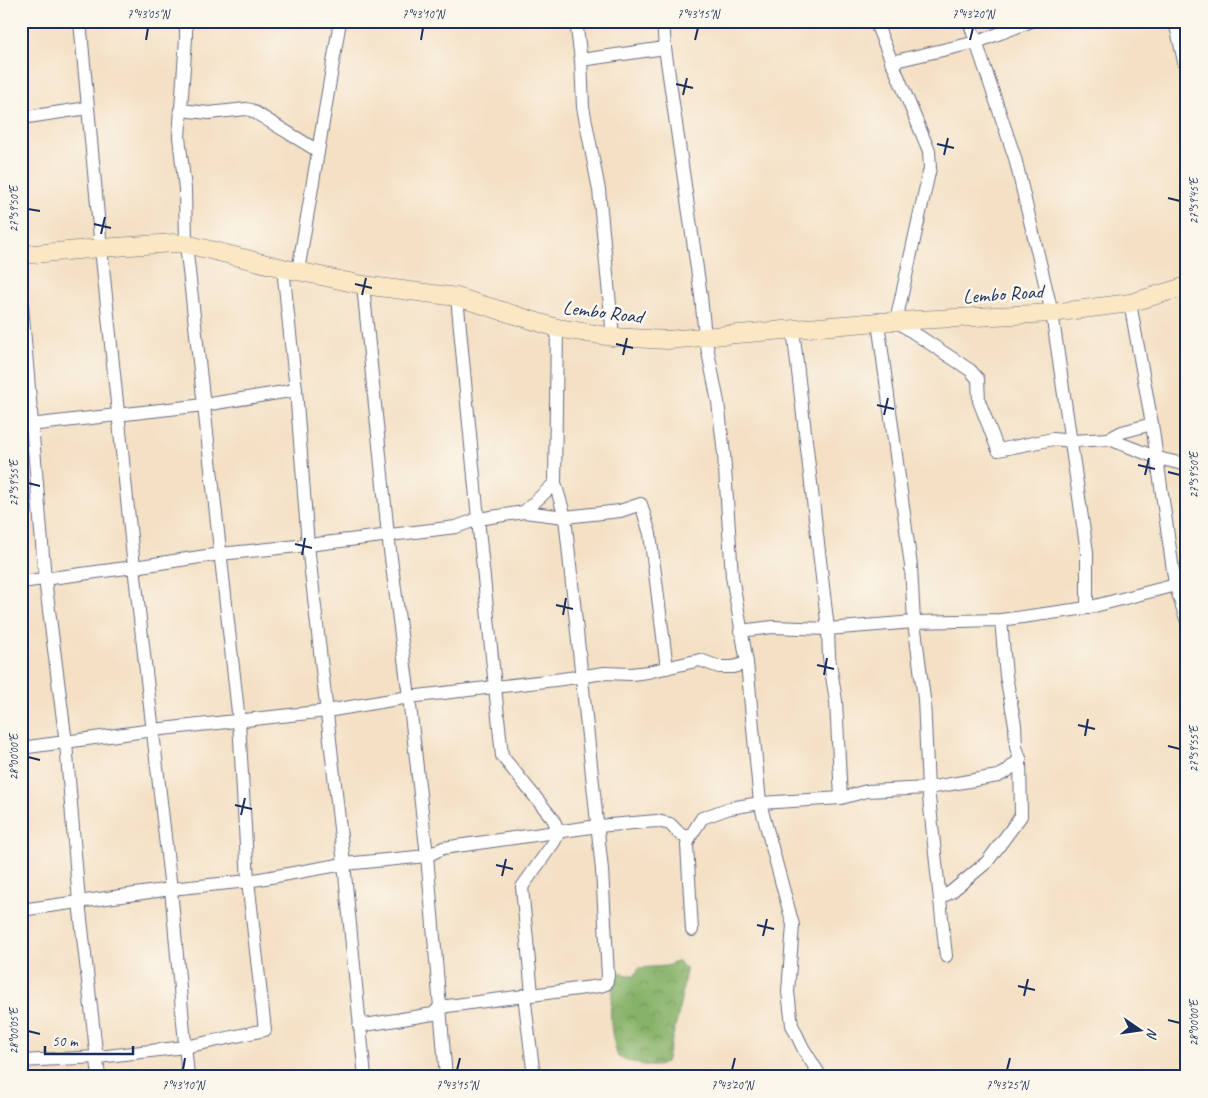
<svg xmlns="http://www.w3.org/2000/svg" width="1208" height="1098" font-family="Caveat,sans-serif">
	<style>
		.forest { fill: url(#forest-crowns); stroke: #517064 }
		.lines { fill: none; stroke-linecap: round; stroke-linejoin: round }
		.street-casing { stroke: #676d82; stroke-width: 14 }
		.secondary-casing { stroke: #676d82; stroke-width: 19 }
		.street { stroke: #fff; stroke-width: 12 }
		.secondary { stroke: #fae7c3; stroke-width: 18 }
		.ticks { fill: none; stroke: #1b2f5e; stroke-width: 2 }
		.labels { text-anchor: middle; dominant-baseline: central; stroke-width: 5; stroke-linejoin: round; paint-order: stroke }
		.street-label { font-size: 20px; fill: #1b2f5e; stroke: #fbf7ec }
		.neatline { fill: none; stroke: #1b2f5e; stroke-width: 2 }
		.ticks-label { font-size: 12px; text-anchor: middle; fill: #1b2f5e }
	</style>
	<defs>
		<pattern id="forest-crowns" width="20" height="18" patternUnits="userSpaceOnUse" patternTransform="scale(1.25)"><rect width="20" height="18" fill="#87b269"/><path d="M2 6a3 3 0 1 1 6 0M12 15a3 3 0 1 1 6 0" fill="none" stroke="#6e915a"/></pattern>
	</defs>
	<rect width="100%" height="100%" fill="#fbf7ec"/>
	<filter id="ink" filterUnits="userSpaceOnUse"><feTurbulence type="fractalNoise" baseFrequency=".02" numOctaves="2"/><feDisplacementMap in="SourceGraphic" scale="10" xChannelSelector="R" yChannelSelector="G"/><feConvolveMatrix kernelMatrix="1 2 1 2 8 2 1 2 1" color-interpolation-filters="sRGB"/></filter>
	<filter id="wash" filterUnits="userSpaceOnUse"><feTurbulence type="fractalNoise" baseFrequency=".0096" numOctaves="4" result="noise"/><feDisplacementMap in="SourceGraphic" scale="20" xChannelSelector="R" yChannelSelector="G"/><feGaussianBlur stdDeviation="1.12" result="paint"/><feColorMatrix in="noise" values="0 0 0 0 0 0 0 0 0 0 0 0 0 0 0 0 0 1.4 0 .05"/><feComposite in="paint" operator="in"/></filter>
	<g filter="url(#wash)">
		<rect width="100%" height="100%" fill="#f4e0c4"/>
		<path class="forest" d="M679 961 686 970 678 1016 666 1062C654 1072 631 1061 618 1057 609 1030 608 1003 616 976L622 972 626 975H635L639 968 667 966Z"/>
	</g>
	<g filter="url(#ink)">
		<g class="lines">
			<defs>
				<g id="street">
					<polyline points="80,21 101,248 134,567 171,889 188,1077"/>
					<polyline points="576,21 581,60 583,107 599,190 613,337"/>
					<polyline points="663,21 665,48 701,296 705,337 718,402 724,454 732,576 747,663 760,803 793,925 788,992 792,1025 803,1048 821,1077"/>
					<polyline points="875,21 929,151 930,168 896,321 970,370 978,379 979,401 998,450 1053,439 1072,441 1109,439 1158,458 1187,465"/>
					<polyline points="969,21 1015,158 1052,313 1087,552 1087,608"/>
					<polyline points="1175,21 1187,75"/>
					<polyline points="581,60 665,48"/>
					<polyline points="891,62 977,42 1032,21"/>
					<polyline points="180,110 209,113 246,109 251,110 318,151"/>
					<polyline points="21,118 88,108"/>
					<polyline points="283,268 296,390 308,545 344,864 365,1077"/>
					<polyline points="298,271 340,21"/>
					<polyline points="363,285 388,535 409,697 427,856 446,1077"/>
					<polyline points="21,293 45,579 66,743 79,902 99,1077"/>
					<polyline points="457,297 478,519 502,756 553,819 559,832 554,842 522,887 532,994"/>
					<polyline points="878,322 911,566 914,622 924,699 928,788 946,956"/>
					<polyline points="1152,424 1175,584 1187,622"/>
					<polyline points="21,426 204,405 296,390"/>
					<polyline points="1109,439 1122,432 1152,424 1130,303"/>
					<polyline points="524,512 555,483"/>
					<polyline points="21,582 134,567 220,554 308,545 456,527 478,519 524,512 565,517 620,511 641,504 650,534 667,668"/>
					<polyline points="740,631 773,627 828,629 793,329"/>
					<polyline points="21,748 153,730 327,711 409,697 555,680 605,673 631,674 648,672 700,660 719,667 733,667 747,663"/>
					<polyline points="841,798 836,701 829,657 828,629 914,622 1001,620 1087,608 1187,582"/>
					<polyline points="940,898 951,892 987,862 1021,816 1020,759"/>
					<polyline points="21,910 171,889 248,881 344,864 427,856 443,848 598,826 657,821 670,824 681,835 690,837"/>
					<polyline points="692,930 687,845 690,837 702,818 730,808 760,803 841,798 867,791 928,788 998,776 1006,772 1020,759 1016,747 1015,725 1006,676 1001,620"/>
					<polyline points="524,995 534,1077"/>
					<polyline points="359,1026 433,1014 440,1007 600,986 606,984 608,976 602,870 565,517 555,483 557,328"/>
					<polyline points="21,1061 98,1057 185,1047 265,1030 248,881 239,721 186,244 185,189 179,137 186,38 186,21"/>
				</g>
				<polyline id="secondary" points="21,255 101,248 174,243 186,244 283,268 363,285 457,297 557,328 613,337 667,340 878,322 1052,313 1130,303 1187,286"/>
			</defs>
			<use href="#street" class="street-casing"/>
			<use href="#secondary" class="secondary-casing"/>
			<use href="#street" class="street"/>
			<use href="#secondary" class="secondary"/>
		</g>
	</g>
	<path class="ticks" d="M146 40 148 28M421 40 423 28M695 40 698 28M970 40 973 28M676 84 693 88M683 95 687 78M937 144 954 148M944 155 948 138M1168 198 1180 201M28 209 40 211M94 224 111 228M101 234 105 217M355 284 372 288M362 295 366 278M616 344 633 348M623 355 627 338M877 405 894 409M884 415 888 398M1138 465 1155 469M1168 472 1180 475M1145 475 1149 458M28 483 40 486M295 544 312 548M302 555 305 538M556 605 573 609M563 615 566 598M817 665 834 669M824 675 827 658M1078 725 1095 729M1085 736 1088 719M1168 746 1180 749M28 757 40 760M235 805 252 809M241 815 245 798M496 865 513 869M502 876 506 859M757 925 774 929M763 936 767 919M1018 986 1035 990M1024 996 1028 979M1168 1020 1180 1023M28 1031 40 1034M183 1070 185 1058M457 1070 460 1058M732 1070 735 1058M1007 1070 1010 1058"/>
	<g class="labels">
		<g class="street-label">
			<text transform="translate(1003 294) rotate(-4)">Lembo Road</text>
			<text transform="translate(603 312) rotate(7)">Lembo Road</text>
		</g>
	</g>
	<rect width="1208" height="1098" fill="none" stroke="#fbf7ec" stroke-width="55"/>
	<g transform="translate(1140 1030) rotate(103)" stroke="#fbf7ec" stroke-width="4" paint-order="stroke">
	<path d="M0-4L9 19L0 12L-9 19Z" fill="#1b2f5e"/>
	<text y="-8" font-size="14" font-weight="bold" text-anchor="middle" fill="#1b2f5e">N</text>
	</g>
	<path d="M45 1046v8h88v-8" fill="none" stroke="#1b2f5e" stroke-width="2.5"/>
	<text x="52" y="1046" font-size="15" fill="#1b2f5e" stroke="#fbf7ec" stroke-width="4" paint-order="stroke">50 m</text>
	<rect x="28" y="28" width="1152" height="1042" class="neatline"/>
	<g class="ticks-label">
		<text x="148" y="18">7°43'05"N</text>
		<text x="423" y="18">7°43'10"N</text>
		<text x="698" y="18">7°43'15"N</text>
		<text x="973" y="18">7°43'20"N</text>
		<text transform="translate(1194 201) rotate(-90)" y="4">27°59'45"E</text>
		<text transform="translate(14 209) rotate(-90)" y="4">27°59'50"E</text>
		<text transform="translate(1194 475) rotate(-90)" y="4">27°59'50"E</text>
		<text transform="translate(14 483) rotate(-90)" y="4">27°59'55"E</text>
		<text transform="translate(1194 749) rotate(-90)" y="4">27°59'55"E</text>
		<text transform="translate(14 757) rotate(-90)" y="4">28°00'00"E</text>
		<text transform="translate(1194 1023) rotate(-90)" y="4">28°00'00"E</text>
		<text transform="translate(14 1031) rotate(-90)" y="4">28°00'05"E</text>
		<text x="183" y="1089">7°43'10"N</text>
		<text x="457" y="1089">7°43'15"N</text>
		<text x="732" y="1089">7°43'20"N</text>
		<text x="1007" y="1089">7°43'25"N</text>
	</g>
</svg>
